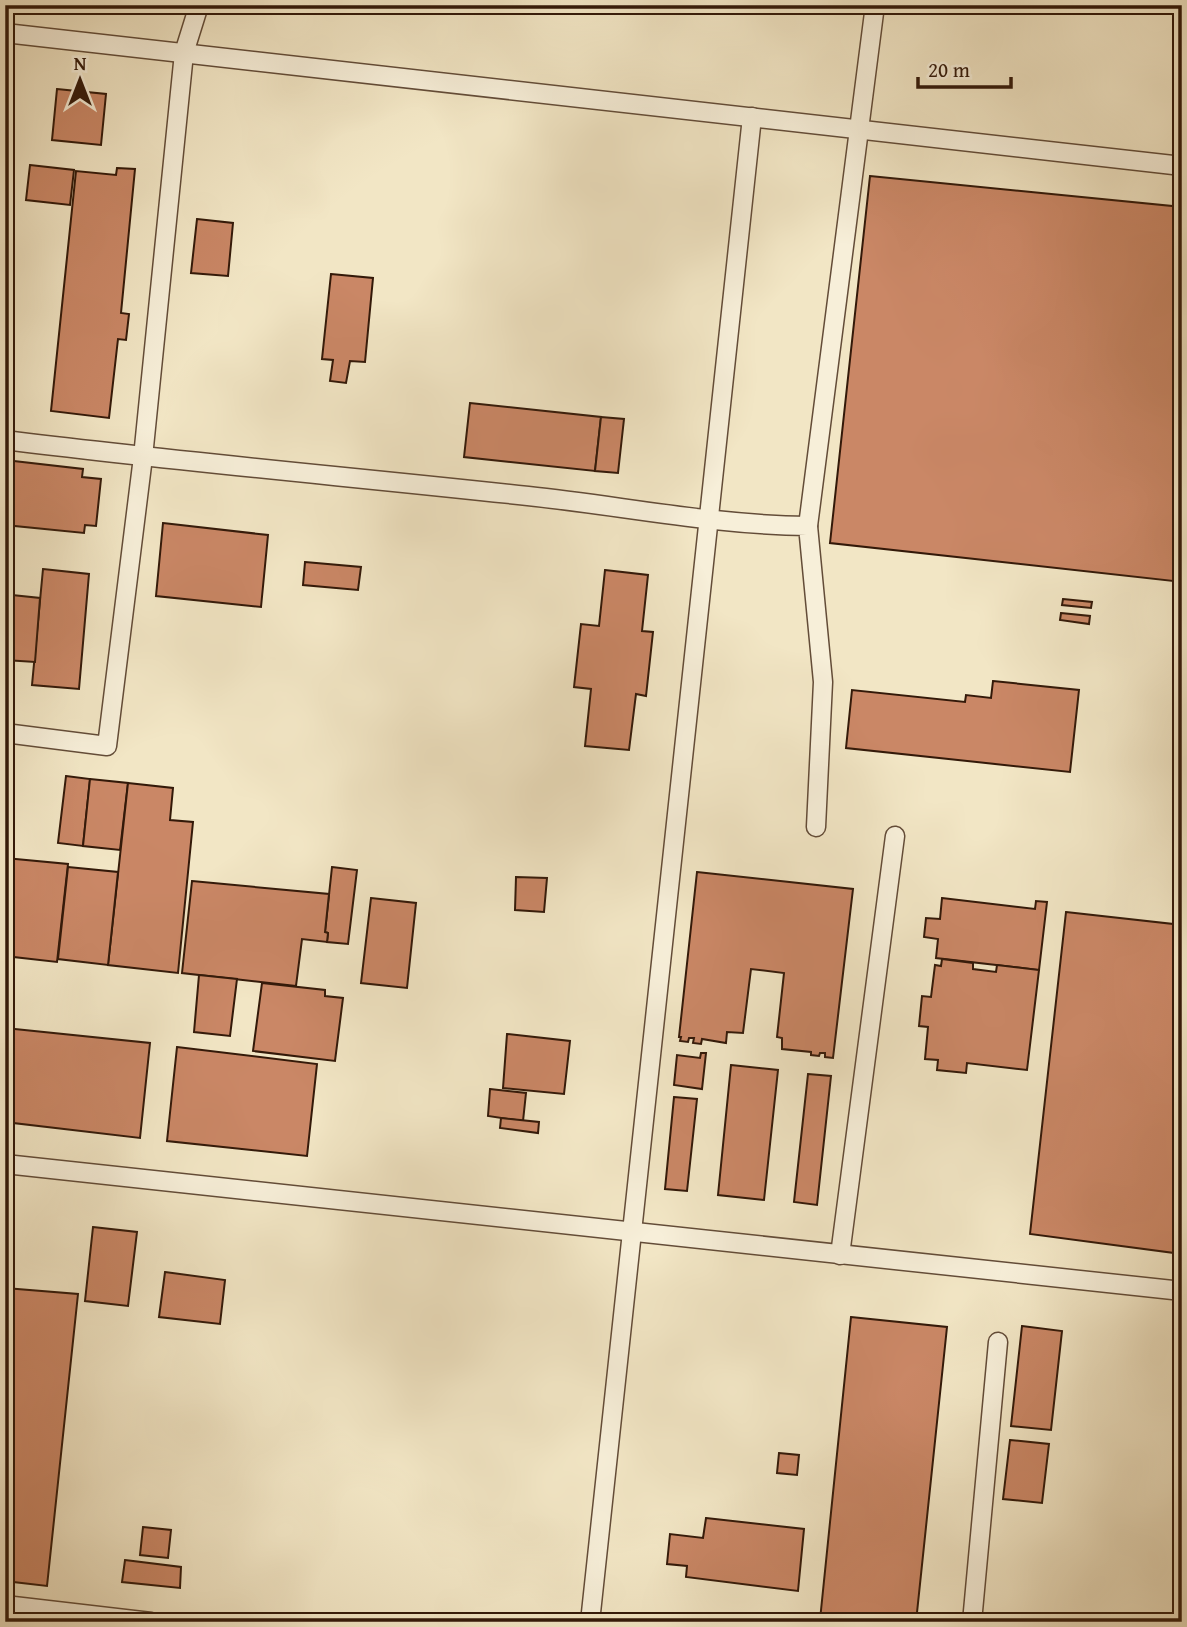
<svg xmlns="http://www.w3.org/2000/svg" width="1187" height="1627" font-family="'Gentium Book Plus',serif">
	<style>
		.building { fill: #ca8766; stroke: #331909; stroke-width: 2 }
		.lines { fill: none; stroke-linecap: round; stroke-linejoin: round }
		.lane-casing { stroke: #634c38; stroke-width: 21 }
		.lane { stroke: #f7efd9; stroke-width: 18 }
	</style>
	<rect width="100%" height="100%" fill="#f2e6c5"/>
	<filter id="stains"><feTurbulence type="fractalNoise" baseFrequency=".00286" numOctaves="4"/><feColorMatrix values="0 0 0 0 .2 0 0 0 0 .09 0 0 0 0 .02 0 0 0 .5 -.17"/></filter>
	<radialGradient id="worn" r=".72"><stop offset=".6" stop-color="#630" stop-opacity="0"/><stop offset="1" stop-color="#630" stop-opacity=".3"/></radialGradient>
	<g class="building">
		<polygon points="57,89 106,94 101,145 52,140"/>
		<polygon points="30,165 74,170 70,205 26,200"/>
		<polygon points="117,168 135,169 121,313 129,314 126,340 118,339 109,418 51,411 76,171 116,175"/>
		<polygon points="870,176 1182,207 1182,582 830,543"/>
		<polygon points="197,219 233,223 228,276 191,273"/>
		<polygon points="331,274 373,278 365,362 350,361 346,383 330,381 333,360 322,359"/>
		<polygon points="470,403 601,417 595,471 464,457"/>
		<polygon points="601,417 624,419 618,473 595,471"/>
		<polygon points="5,460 83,469 82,477 101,479 96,526 85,525 84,533 5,525"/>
		<polygon points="163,523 268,535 261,607 156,596"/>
		<polygon points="305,562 361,567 358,590 303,585"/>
		<polygon points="43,569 89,574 79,689 32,685"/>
		<polygon points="605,570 648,575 642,631 653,632 646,696 636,694 629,750 585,746 591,689 574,687 581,624 599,626"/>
		<polygon points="12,595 40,598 35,662 5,660"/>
		<polygon points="1063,599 1092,602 1091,608 1062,605"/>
		<polygon points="1061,613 1090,616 1089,624 1060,620"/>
		<polygon points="993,681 1079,690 1070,772 846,748 852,690 965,702 966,695 991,698"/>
		<polygon points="66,776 90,779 83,846 58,843"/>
		<polygon points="90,779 128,783 120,850 83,846"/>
		<polygon points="128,783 173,788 170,820 193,822 178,973 108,965"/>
		<polygon points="5,858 68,864 57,962 5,956"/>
		<polygon points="68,867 118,872 108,965 58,959"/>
		<polygon points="332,867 357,870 348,944 327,942 328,933 325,932"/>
		<polygon points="697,872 853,889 833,1058 825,1057 825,1053 820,1053 819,1056 811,1055 811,1052 782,1049 782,1038 777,1037 784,973 751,969 743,1033 727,1032 726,1043 702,1039 701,1044 693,1043 694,1038 689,1038 688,1042 680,1041 681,1037 679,1037"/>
		<polygon points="516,877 547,878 544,912 515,910"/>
		<polygon points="192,881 329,894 325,932 328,933 327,942 302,939 296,986 182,973"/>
		<polygon points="371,898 416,903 407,988 361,983"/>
		<polygon points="942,898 1035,909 1036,901 1047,902 1039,970 936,958 938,939 924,937 926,918 940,919"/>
		<polygon points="1066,912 1182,925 1182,1254 1030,1234"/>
		<polygon points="942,959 973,963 973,969 996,972 997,965 1039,970 1027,1070 967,1063 966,1073 937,1070 938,1060 925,1059 928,1027 919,1026 922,996 931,997 935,965 941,966"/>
		<polygon points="199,975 237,979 230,1036 194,1032"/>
		<polygon points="262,983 325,990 325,996 343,998 335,1061 253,1051"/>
		<polygon points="5,1028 150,1043 140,1138 5,1122"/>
		<polygon points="507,1034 570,1041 564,1094 503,1088"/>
		<polygon points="177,1047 317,1064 307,1156 167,1141"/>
		<polygon points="701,1053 706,1053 702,1089 674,1085 677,1055 700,1058"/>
		<polygon points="731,1065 778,1070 764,1200 718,1195"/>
		<polygon points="808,1074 831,1076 817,1205 794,1202"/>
		<polygon points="490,1089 526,1093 523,1121 488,1116"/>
		<polygon points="674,1097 697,1099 687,1191 665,1189"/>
		<polygon points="501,1118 539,1122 538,1133 500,1128"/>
		<polygon points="93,1227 137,1232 128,1306 85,1301"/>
		<polygon points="165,1272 225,1280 220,1324 159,1317"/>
		<polygon points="5,1288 78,1294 47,1586 5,1581"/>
		<polygon points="851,1317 947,1327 916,1622 820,1620"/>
		<polygon points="1022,1326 1062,1331 1051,1430 1011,1426"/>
		<polygon points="1010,1440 1049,1444 1042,1503 1003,1499"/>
		<polygon points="779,1453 799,1455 797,1475 777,1473"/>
		<polygon points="706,1518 804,1529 798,1591 686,1577 687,1566 667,1564 670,1534 703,1538"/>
		<polygon points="143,1527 171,1530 168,1558 140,1555"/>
		<polygon points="125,1560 181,1567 180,1588 122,1582"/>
	</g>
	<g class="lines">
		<defs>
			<g id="lane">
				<polyline points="5,33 1182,166"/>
				<path d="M5 440C179 462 354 477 528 496 622 506 713 525 808 526L823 682 816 827"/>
				<polyline points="808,526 875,5"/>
				<polyline points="5,733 107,746 143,457 184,53 199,5"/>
				<polyline points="5,1164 1182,1291"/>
				<polyline points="840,1255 895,836"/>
				<polyline points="5,1605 151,1622"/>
				<polyline points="590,1622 752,117"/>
				<polyline points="972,1622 998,1342"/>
			</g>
		</defs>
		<use href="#lane" class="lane-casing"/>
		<use href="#lane" class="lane"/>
	</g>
	<rect width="1187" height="1627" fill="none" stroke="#f2e6c5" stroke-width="28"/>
	<rect x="7" y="7" width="1173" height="1613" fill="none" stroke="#331909" stroke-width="3.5"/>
	<rect x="14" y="14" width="1159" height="1599" fill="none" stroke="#331909" stroke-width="2"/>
	<g transform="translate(80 80)" stroke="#f7efd9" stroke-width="5" paint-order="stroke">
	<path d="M0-5L12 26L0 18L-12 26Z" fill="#331909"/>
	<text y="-10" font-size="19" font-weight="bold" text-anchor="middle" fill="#331909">N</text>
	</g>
	<path d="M918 77v10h93v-10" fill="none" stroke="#331909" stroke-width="3.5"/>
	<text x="928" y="77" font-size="21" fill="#331909" stroke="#f7efd9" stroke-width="5" paint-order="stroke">20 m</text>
	<rect width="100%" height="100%" filter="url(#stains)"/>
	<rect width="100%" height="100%" fill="url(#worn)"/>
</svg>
